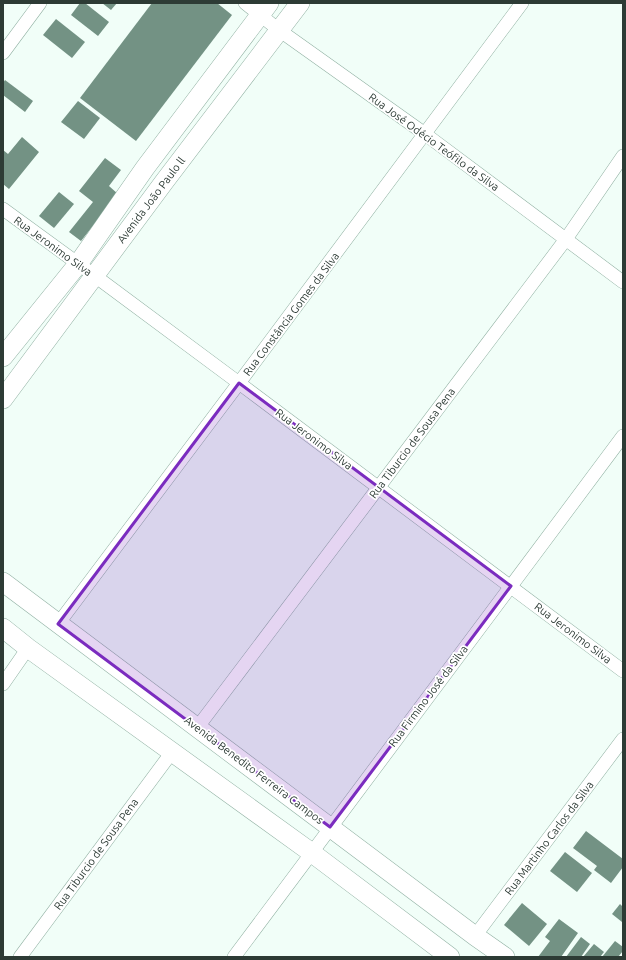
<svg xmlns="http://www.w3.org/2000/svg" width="626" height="960" font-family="Ubuntu,sans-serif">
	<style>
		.building { fill: #739284 }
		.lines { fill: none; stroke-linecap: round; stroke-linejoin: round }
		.street-casing { stroke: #90b0a2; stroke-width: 14 }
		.secondary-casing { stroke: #90b0a2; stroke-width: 20 }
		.street { stroke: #fff; stroke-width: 13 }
		.secondary { stroke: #fff; stroke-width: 19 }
		.marked { fill: #7b2cbf; fill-opacity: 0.2; stroke: #7b2cbf; stroke-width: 3; stroke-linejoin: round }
		.labels { text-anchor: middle; stroke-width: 3.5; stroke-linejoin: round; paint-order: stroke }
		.street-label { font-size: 11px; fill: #2d3b35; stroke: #fff }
	</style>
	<rect width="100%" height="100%" fill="#f1fef8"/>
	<g class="building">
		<polygon points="80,3 85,3 109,22 98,36 71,15"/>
		<polygon points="102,3 117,3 111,10"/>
		<polygon points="152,3 217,3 232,15 136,141 80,98"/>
		<polygon points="56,19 85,42 72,58 43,35"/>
		<polygon points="5,80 33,101 25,112 3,95 3,83"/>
		<polygon points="78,101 100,118 84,139 61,122"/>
		<polygon points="22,137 39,152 9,189 3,184 3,150 8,154"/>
		<polygon points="105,158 121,170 109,186 118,194 81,241 69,232 93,202 79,191"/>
		<polygon points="59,192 74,204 54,228 39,216"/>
		<polygon points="586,831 623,859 623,867 611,883 594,870 597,866 573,848"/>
		<polygon points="565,852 592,873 577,892 550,871"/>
		<polygon points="522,903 547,924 529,946 504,925"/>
		<polygon points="620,904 623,907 623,921 622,922 612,914"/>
		<polygon points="559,919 578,933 561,957 538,957 550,941 545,937"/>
		<polygon points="581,937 590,944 581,957 566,957"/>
		<polygon points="615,941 623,947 623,951 618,957 602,957"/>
		<polygon points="594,944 604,952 600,957 583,957"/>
	</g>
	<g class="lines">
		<g class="street-casing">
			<g id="street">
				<polyline points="245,3 279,30 425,134 623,282"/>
				<polyline points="3,53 40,3"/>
				<polyline points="3,209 95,276 239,383 623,671"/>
				<polyline points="58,624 239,383 522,3"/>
				<polyline points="3,684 28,648"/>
				<polyline points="197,728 566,239 623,156"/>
				<polyline points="475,936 623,739"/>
				<polyline points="20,957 172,752"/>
				<polyline points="234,957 623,436"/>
			</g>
		</g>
		<g class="secondary-casing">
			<g id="secondary">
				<polyline points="3,357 78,264 145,168 269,3"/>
				<polyline points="3,399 164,182 300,3"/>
				<polyline points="3,582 475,936 505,957"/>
				<polyline points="3,628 28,648 312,853 450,957"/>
			</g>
		</g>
		<use href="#street" class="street"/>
		<use href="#secondary" class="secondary"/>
	</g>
	<path class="marked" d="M239,383L511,586L330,827L58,624Z"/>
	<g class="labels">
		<g class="street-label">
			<text transform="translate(434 142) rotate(36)" y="4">Rua José Odécio Teófilo da Silva</text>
			<text transform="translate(151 200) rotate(-53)" y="4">Avenida João Paulo ll</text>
			<text transform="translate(53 246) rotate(36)" y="4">Rua Jeronimo Silva</text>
			<text transform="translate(291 314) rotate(-53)" y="4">Rua Constância Gomes da Silva</text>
			<text transform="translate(314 439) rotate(37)" y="4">Rua Jeronimo Silva</text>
			<text transform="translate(412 443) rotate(-53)" y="4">Rua Tiburcio de Sousa Pena</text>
			<text transform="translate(573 633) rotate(37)" y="4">Rua Jeronimo Silva</text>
			<text transform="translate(428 696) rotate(-53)" y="4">Rua Firmino José da Silva</text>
			<text transform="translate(254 770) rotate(37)" y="4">Avenida Benedito Ferreira Campos</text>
			<text transform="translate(549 838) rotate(-53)" y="4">Rua Martinho Carlos da Silva</text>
			<text transform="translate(96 854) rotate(-54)" y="4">Rua Tiburcio de Sousa Pena</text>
		</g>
	</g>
	<rect width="626" height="960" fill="none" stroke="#2d3b35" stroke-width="8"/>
</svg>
